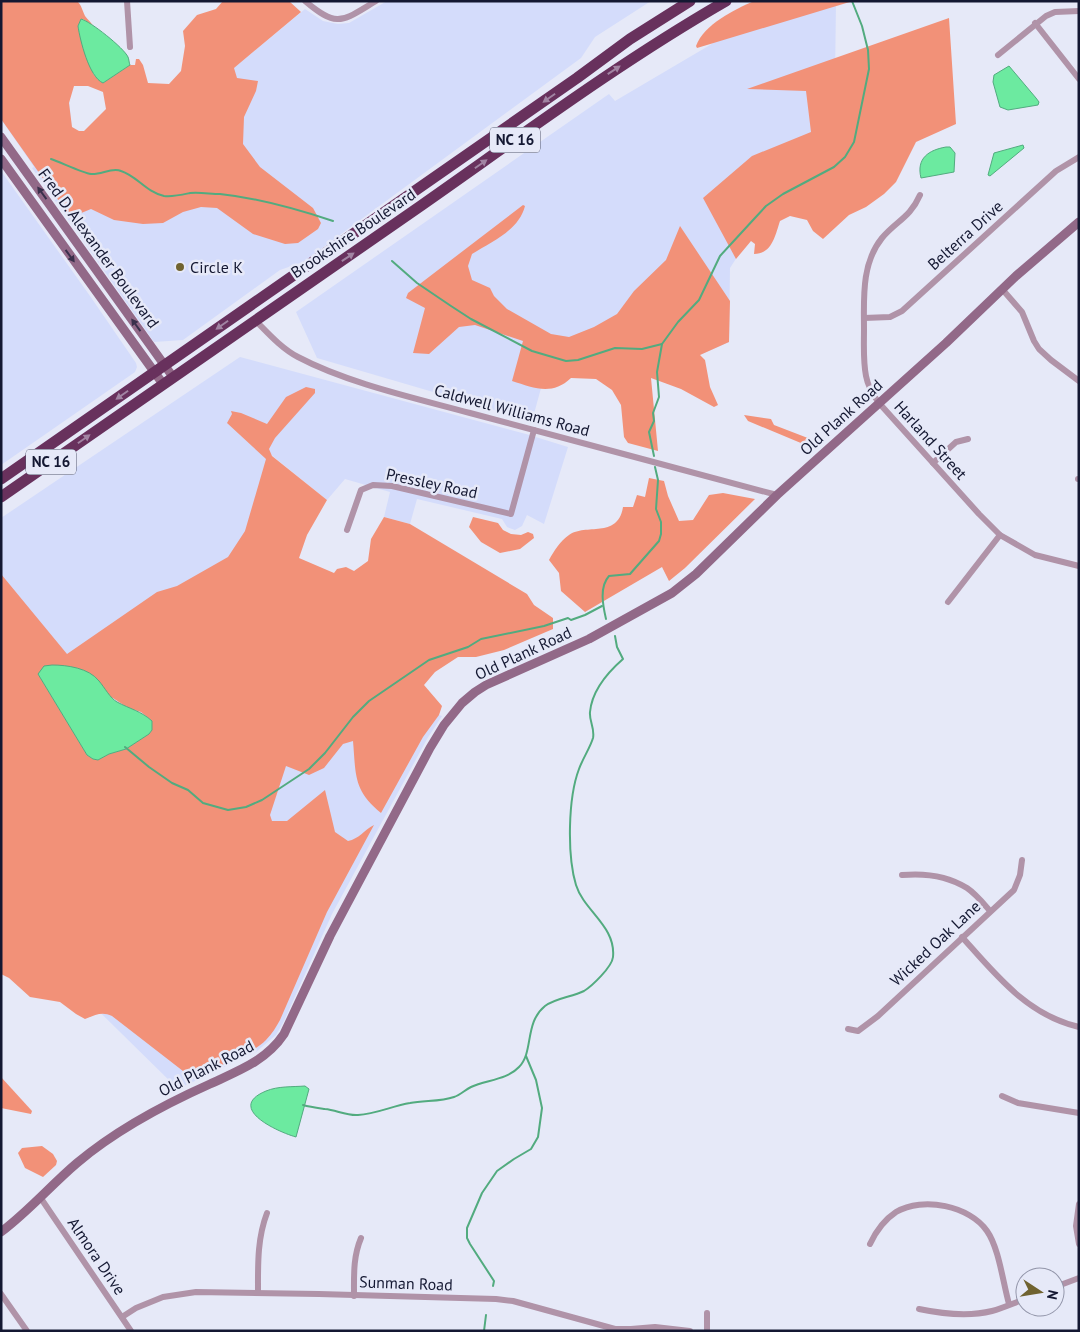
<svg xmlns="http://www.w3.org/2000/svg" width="1080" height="1332" font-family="'PT Sans',sans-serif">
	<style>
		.built { fill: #d4dcfb }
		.forest { fill: #f29178; fill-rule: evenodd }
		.water { fill: #6ceaa0; stroke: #52ab7f }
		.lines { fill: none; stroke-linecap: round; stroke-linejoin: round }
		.stream { stroke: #52ab7f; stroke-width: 2 }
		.street { stroke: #b093a8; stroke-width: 6 }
		.secondary { stroke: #926988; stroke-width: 9 }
		.highway { stroke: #68315d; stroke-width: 11 }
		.oneway { fill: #a184a3 }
		.oneway2 { fill: #3a304c }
		.poi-dot { fill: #706330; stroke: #e6e9f8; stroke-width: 2 }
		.labels { text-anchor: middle; stroke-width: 5; stroke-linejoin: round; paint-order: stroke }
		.shield { fill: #e6e9f8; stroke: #53576d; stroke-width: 1 }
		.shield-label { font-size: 15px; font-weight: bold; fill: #141832 }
		.street-label { font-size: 16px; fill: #141832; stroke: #e6e9f8 }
		.poi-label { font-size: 16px; fill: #141832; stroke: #e6e9f8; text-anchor: start }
	</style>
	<rect width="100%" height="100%" fill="#e6e9f8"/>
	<g class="built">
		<polygon points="1,1 59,1 75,159 167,123 305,9 323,21 338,24 349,23 387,1 651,1 595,37 581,58 303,262 280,270 183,340 154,342 32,168 34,167 1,119"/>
		<polygon points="836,1 834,160 803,155 730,268 729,342 695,357 546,370 532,421 317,358 296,312 609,94 615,101 710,45 737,26"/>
		<polygon points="1,171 90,296 136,363 137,367 135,372 1,465"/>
		<polygon points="240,357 526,434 568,447 544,524 527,515 522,526 515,530 507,527 502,519 417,499 410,524 384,517 390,492 345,479 327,500 269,453 294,667 442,716 427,739 332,914 284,1021 276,1035 256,1052 178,1089 1,915 1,518"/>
	</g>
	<g class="forest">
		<path d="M1,1H77C82,6 82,10 85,16C88,20 91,22 93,26L83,19H81L78,26L86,54L94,75L103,83L130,65H135L136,59H139L143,65L148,83L169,84L181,71L185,46L183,31L197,15L216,9L223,1H289L301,12L234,68L237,78L258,81L256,91L244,117L243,144L260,167L313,208L321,223L318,229L298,243L285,244L253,234L217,208L201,207L183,212L163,223L143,224L114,220L91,209L74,216L66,211L1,119ZM74,86H88L103,92L106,109L84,131H79L72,127L69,103Z"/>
		<path d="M754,1H853L697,48L696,46C704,24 734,10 754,1Z"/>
		<path d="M949,18L956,124L916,142L896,182L884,194L866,207L849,215L823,239L813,231L807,220L790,216L780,221C775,236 772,254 754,254L755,244L751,241L736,259L703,198L752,156L811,132L806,91L747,89Z"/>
		<path d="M523,205L525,206C519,230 492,242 472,254L468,266L472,280L490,288L494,296L507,309L551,334L569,337L594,327L617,314L634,291L666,260L680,226L730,301L729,342L700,355L705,360L710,387L718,405L714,407L681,389L651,378L658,451L628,443L624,437L621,405L612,390L596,379L571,378C552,396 534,388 512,381L523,341L475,325L459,327L429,354L413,353L425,308L406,298L408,293Z"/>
		<path d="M306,387L315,389V393L275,438L269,449L272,456L327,500L307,535L299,558L334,573L337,569L346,567L354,571L368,561L371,539L384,517L410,524L527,594L534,605L553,618V629L504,650L476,657H458L435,672L424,685L442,706L439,715L423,737L381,813C353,790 356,775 353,741L343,744L324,768L309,775L286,766L270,815L272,821H287L325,790L335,832L348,841C359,839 364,830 374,825L327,912L280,1020C276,1027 272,1034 266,1040C250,1056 213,1068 192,1078L112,1016C102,1011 95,1015 85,1019L76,1014L60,1002L30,997L9,978L1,974V574L67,654L157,592L177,586L228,557L245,531L266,459L227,423L232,414L231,411L241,413L267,424L286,397ZM38,674L113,698L128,708L141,712L152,721V730L149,734L126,749L109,754L98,760L93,759L87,755Z"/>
		<polygon points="744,415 771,419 774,425 813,440 808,446 748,421"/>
		<path d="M649,478L664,481L668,496L679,521L693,520L709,495L723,493L755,499L685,568L669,581L662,567L585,612L561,591L559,573L549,560C554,551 560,541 569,535C586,523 618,539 623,507H633L637,495L645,497Z"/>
		<polygon points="473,517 498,523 503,530 511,534 521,535 528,532 533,534 534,538 520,549 500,553 481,542 469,527"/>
		<polygon points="1,1077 32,1111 31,1114 1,1108"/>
		<polygon points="42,1146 53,1154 57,1161 56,1165 43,1177 25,1168 18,1153 22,1148"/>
	</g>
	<g class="water">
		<path d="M81,19C90,21 124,48 128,57C129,59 129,63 130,65L103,83C89,77 80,40 78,26Z"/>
		<polygon points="1009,66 1036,98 1039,102 1038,105 1008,110 1000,107 993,82 994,75"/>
		<polygon points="1023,145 1024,148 990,176 988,175 994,153"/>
		<path d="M946,147H950L955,153L954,172L921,178C916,158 929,150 946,147Z"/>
		<path d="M52,665C67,665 89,668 99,681C105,688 110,698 117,702C130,709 141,711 152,721V730L149,734L126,749L109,754L98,760L93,759L87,755L38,674L44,666Z"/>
		<path d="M305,1086L309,1089L296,1137C278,1132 225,1108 266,1091C278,1086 292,1087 305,1086Z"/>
	</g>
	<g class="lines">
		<g class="stream">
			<path d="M51,159C60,162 83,173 91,174C101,175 112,167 121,171C137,176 146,192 164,196C173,197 181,195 190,193C200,192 211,194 220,194C258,198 297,209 333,221"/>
			<polyline points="392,261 417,283 451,306 471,319 532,351 566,361 578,360 615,348 642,349 662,344"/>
			<polyline points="654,456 649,432 654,421 653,413 659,397 657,372 662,344 678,322 699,300 720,256 754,219 766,206 783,194 834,167 845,157 854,142 869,69 868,50 862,26 852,1"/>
			<path d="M606,619C603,606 599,587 609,576L630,574L659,541L661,534V522L656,509L658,480L655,467"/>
			<polyline points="125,747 149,767 172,783 188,790 203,803 228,810 246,807 262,800 309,769 325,753 353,717 369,701 429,660 468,647 481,639 544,626 568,618 571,620 585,615 602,606"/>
			<path d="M303,1105C310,1107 318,1108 325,1109C336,1110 347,1116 358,1115C376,1114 392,1106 410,1103C424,1100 440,1102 454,1097C460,1095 465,1090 471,1087C486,1080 507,1080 519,1067C534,1052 524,1023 545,1006C556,998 572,997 584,991C592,986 612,967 613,957C616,926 584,911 576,885C567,855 568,798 579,769C583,758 590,748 593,738C595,728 589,721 590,712C592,690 607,673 623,659L617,647L615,636"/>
			<polyline points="493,1286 494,1281 470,1244 467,1238 467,1228 482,1193 497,1171 514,1159 531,1149 538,1137 542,1108 536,1080 526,1056"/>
			<polyline points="484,1331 486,1315"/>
		</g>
		<g class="street">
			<polyline points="127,1 130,47"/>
			<path d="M305,1C338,29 342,21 376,1"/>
			<polyline points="1035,23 1079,79"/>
			<polyline points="998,55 1046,16 1055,12 1079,11"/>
			<path d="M920,195C910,218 896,221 882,238C861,264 864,299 864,330C864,345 863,361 866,376C868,387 873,395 879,403L979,514L1000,535L1035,555L1079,566"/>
			<polyline points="1002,289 1022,312 1034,341 1039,349 1051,360 1079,381"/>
			<polyline points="864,318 890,317 902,311 1056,171 1079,157"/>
			<path d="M255,320C268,333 281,348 298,357C347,383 415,398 470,413C572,441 675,467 777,495"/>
			<polyline points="933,463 956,442 968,439"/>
			<polyline points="1078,479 1079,479"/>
			<polyline points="347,530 361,490 373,485 392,486 511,514 534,430"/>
			<polyline points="948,602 1000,535"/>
			<path d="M902,875C924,873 948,876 967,888C976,894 983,903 990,911"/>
			<path d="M962,937C995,974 1027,1015 1079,1027"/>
			<polyline points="848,1029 858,1031 878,1016 1014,890 1020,875 1022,860"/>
			<polyline points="1002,1096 1018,1103 1079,1113"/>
			<polyline points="40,1197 131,1331"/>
			<polyline points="1079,1204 1076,1226 1079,1244"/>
			<path d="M870,1244C876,1231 884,1220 896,1212C923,1196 970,1206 987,1231C999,1248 1003,1283 1009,1304"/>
			<polyline points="1055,1287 1079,1278"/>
			<path d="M258,1293C258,1266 257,1239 267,1213"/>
			<polyline points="1,1294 27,1331"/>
			<path d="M354,1296C354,1275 353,1257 361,1238"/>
			<path d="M919,1309C943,1314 968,1317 992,1311C1003,1308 1014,1303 1025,1299"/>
			<polyline points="122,1317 136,1308 163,1297 196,1292 319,1294 496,1299 513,1301 615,1329 631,1329 655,1327 690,1331"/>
			<polyline points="707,1331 707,1313"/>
		</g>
		<g class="secondary">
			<polyline points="1,137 173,377"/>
			<polyline points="1,159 163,384"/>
			<path d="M1,1232C29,1211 51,1185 77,1163C116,1130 163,1105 210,1084C238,1071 266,1061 284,1034L330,936L430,748L444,725L462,703L475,692L486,685L589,639L672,593L696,574L777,495L946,343L1016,276L1079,222"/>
		</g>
		<g class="highway">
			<polyline points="1,479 577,78 630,39 690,1"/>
			<path d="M1,497C141,399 282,303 422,205C522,135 620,62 726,1"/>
		</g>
	</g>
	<defs><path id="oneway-solid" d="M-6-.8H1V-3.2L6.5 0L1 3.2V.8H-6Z" transform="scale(1.25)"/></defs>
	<g class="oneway">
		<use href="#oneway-solid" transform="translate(614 70) rotate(-33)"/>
		<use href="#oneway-solid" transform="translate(549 98) rotate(145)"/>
		<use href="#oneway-solid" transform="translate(481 164) rotate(-35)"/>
		<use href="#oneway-solid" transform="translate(348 257) rotate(-34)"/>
		<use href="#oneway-solid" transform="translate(222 325) rotate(145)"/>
		<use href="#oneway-solid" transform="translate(122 395) rotate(145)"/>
		<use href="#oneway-solid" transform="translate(84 439) rotate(-35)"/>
	</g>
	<g class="oneway2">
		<use href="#oneway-solid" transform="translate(42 193) rotate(-126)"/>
		<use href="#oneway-solid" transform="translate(70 256) rotate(54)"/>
		<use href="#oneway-solid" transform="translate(136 325) rotate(-126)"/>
	</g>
	<circle class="poi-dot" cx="180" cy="267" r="5"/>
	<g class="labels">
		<g class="shield">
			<rect x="490" y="127.5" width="50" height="25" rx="4"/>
			<rect x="26" y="449.5" width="50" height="25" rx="4"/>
		</g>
		<g class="shield-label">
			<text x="515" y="145">NC 16</text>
			<text x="51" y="467">NC 16</text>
		</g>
		<g class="street-label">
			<text transform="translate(353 233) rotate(-34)" y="6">Brookshire Boulevard</text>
			<text transform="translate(965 235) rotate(-42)" y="6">Belterra Drive</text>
			<text transform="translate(99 248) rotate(54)" y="6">Fred D. Alexander Boulevard</text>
			<text transform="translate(512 410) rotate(15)" y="6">Caldwell Williams Road</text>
			<text transform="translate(841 417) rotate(-42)" y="6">Old Plank Road</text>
			<text transform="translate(931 440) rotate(48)" y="6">Harland Street</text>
			<text transform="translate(432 483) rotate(12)" y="6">Pressley Road</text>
			<text transform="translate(523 653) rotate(-25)" y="6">Old Plank Road</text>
			<text transform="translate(935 943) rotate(-43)" y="6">Wicked Oak Lane</text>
			<text transform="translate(206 1068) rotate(-27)" y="6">Old Plank Road</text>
			<text transform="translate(97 1256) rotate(56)" y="6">Almora Drive</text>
			<text transform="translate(406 1283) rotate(2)" y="6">Sunman Road</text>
		</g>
		<g class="poi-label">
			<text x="190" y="273">Circle K</text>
		</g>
	</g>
	<rect width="1080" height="1332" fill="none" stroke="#141832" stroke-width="5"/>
	<g transform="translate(1040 1292) rotate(102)"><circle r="24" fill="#e6e9f8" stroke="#9295a9"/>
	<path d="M0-4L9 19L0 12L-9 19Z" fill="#706330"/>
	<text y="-8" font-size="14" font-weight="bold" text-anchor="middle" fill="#141832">N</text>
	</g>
</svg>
